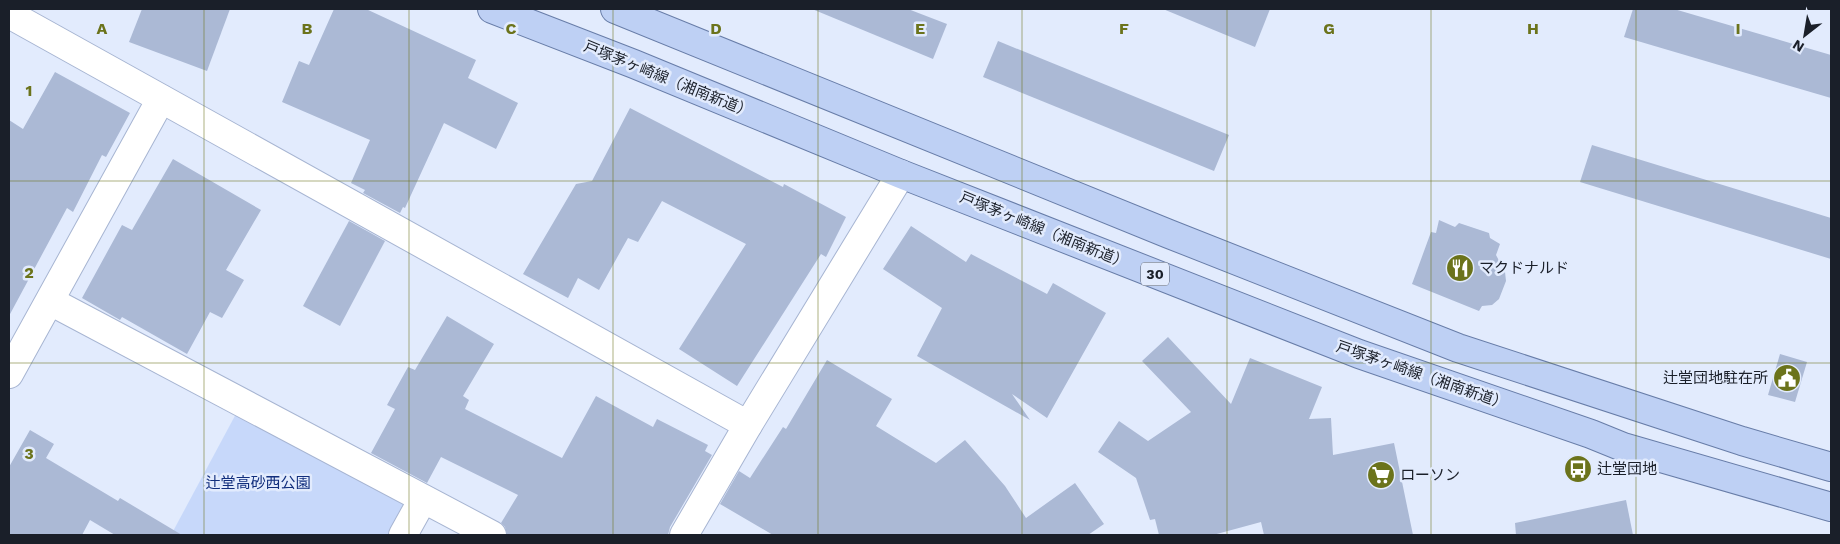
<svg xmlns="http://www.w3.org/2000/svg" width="1840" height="544" font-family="'Work Sans','Noto Sans JP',sans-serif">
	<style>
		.green { fill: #c7d8fa }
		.building { fill: #abb9d5 }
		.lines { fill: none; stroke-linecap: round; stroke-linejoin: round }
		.minor-casing { stroke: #a7b5d2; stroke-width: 30 }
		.primary-casing { stroke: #687da8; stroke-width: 30 }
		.minor { stroke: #fff; stroke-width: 28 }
		.primary { stroke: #bed0f4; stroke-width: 28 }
		.grid { fill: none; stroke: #6b731b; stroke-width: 1; stroke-opacity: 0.55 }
		.labels { text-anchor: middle; stroke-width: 5; stroke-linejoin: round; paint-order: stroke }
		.shield { fill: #e2ebfd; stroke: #565c69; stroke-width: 1 }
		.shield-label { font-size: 14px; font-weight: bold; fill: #1a1f29 }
		.street-label { font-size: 15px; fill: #1a1f29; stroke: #e2ebfd }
		.poi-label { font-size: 15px; fill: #1a1f29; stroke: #e2ebfd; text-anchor: start }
		.park-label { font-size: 15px; fill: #112e7d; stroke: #e2ebfd }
		.grid-label { font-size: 16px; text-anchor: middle; font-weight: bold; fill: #6b731b; stroke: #e2ebfd; stroke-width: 5; stroke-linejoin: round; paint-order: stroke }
	</style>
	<rect width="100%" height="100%" fill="#e2ebfd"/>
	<polygon class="green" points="237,412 407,504 390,535 171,535"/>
	<g class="building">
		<polygon points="142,9 230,9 207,71 129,42"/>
		<polygon points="334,9 366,9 476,60 468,78 518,103 496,149 444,123 405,208 403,207 400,213 363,193 365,190 351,183 370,140 282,102 299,61 309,65"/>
		<polygon points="812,9 908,9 947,24 933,59"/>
		<polygon points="1163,9 1270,9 1255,47"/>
		<polygon points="1633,9 1674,9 1831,55 1831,98 1624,37"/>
		<polygon points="998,41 1229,135 1214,171 983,77"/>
		<polygon points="55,72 130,113 106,157 102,155 73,212 67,208 9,316 9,120 23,129"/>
		<polygon points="630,108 783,187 784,184 846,217 826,257 821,254 737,386 679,349 746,244 662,201 638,242 628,238 599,290 578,278 568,298 523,274 576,184 592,181"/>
		<polygon points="1592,145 1831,218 1831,259 1580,182"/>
		<polygon points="173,159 261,210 226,270 244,280 222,318 210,312 187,354 122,317 120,320 82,298 122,225 132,230"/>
		<polygon points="1439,220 1455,227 1459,223 1489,233 1490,238 1500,244 1496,255 1505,272 1506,281 1499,299 1492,305 1482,306 1479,311 1412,284 1431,232 1436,233"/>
		<polygon points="349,221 385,241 340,326 303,306"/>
		<polygon points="911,226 966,262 971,254 1047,294 1053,283 1106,313 1047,418 1012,394 1030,420 917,356 942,308 883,269"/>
		<polygon points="447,316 494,344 463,396 469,400 465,409 562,458 596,396 653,427 657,419 708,445 705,451 712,455 670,527 668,535 507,535 505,527 501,523 518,495 441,457 427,483 371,453 395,409 387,405 408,367 415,370"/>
		<polygon points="1168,337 1231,404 1250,358 1322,387 1309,419 1331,418 1333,455 1394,443 1413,535 1264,535 1261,522 1213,535 1159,535 1155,519 1150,520 1136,478 1098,452 1119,421 1148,441 1191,412 1142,361"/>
		<polygon points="1780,354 1807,362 1795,402 1768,395"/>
		<polygon points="827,360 892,399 876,426 936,463 965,440 1005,486 1026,518 1075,483 1104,524 1088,535 773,535 720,504 739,471 750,478 783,427 786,429"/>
		<polygon points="30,430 54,444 46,458 118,501 120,498 182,535 115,535 90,520 82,535 9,535 9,467"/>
		<polygon points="1626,500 1633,535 1516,535 1515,523"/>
	</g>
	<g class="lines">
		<g class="minor-casing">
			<g id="minor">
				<polyline points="9,14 748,425"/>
				<polyline points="50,301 492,535"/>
				<polyline points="9,374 161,99"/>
				<polyline points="403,535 423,499"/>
				<polyline points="684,535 748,425 901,174"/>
			</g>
		</g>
		<g class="primary-casing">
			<g id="primary">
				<polyline points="492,9 634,64 901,174 1359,354 1591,434 1623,447 1831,507"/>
				<polyline points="615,9 1169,234 1458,348 1742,441 1831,467"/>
			</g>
		</g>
		<use href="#minor" class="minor"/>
		<use href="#primary" class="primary"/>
	</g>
	<path class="grid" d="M204,9V535M409,9V535M613,9V535M818,9V535M1022,9V535M1227,9V535M1431,9V535M1636,9V535M9,181H1831M9,363H1831"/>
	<defs>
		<g id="restaurant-disc" transform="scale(1.4375)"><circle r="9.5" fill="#6b731b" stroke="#e2ebfd"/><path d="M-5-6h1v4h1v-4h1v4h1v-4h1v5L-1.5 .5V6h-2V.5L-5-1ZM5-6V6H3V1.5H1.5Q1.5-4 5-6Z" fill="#fff"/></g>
		<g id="civic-disc" transform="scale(1.4375)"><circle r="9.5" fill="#6b731b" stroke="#e2ebfd"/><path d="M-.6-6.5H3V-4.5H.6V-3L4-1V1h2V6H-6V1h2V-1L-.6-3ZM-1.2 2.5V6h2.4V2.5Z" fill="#fff"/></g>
		<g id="bus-disc" transform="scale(1.4375)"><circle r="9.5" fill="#6b731b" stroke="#e2ebfd"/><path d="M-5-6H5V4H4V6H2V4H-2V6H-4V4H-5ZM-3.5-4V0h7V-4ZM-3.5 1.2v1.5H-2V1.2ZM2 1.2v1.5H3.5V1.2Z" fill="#fff"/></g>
		<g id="supermarket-disc" transform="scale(1.4375)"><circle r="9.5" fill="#6b731b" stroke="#e2ebfd"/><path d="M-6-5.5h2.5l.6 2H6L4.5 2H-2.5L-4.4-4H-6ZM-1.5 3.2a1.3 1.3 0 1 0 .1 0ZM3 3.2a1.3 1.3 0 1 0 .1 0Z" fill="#fff"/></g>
	</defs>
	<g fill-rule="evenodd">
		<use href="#restaurant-disc" x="1460" y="268"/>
		<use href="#civic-disc" x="1787" y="378"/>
		<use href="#bus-disc" x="1578" y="469"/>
		<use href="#supermarket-disc" x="1381" y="475"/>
	</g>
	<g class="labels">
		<rect class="shield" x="1141" y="262.5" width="28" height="23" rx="4"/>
		<g class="shield-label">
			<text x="1155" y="279">30</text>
		</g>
		<g class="street-label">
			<text transform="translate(668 79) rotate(22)" y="5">戸塚茅ヶ崎線（湘南新道）</text>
			<text transform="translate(1044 230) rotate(22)" y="5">戸塚茅ヶ崎線（湘南新道）</text>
			<text transform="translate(1422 375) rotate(19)" y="5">戸塚茅ヶ崎線（湘南新道）</text>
		</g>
		<g class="poi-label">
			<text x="1479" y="273">マクドナルド</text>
			<text x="1768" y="383" text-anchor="end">辻堂団地駐在所</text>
			<text x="1597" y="474">辻堂団地</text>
			<text x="1400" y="480">ローソン</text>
		</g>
		<g class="park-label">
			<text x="258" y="488">辻堂高砂西公園</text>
		</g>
	</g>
	<g class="grid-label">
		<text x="102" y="34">A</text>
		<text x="307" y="34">B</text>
		<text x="511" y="34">C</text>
		<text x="716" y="34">D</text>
		<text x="920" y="34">E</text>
		<text x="1124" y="34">F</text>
		<text x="1329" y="34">G</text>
		<text x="1533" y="34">H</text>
		<text x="1738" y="34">I</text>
		<text x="29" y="96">1</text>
		<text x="29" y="278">2</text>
		<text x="29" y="459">3</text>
	</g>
	<rect width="1840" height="544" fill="none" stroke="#1a1f29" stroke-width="20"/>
	<g transform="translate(1805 35) rotate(211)" stroke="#e2ebfd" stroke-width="4" paint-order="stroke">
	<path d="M0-4L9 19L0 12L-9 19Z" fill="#1a1f29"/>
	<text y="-8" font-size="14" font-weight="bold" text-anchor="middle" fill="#1a1f29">N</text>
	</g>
</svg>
